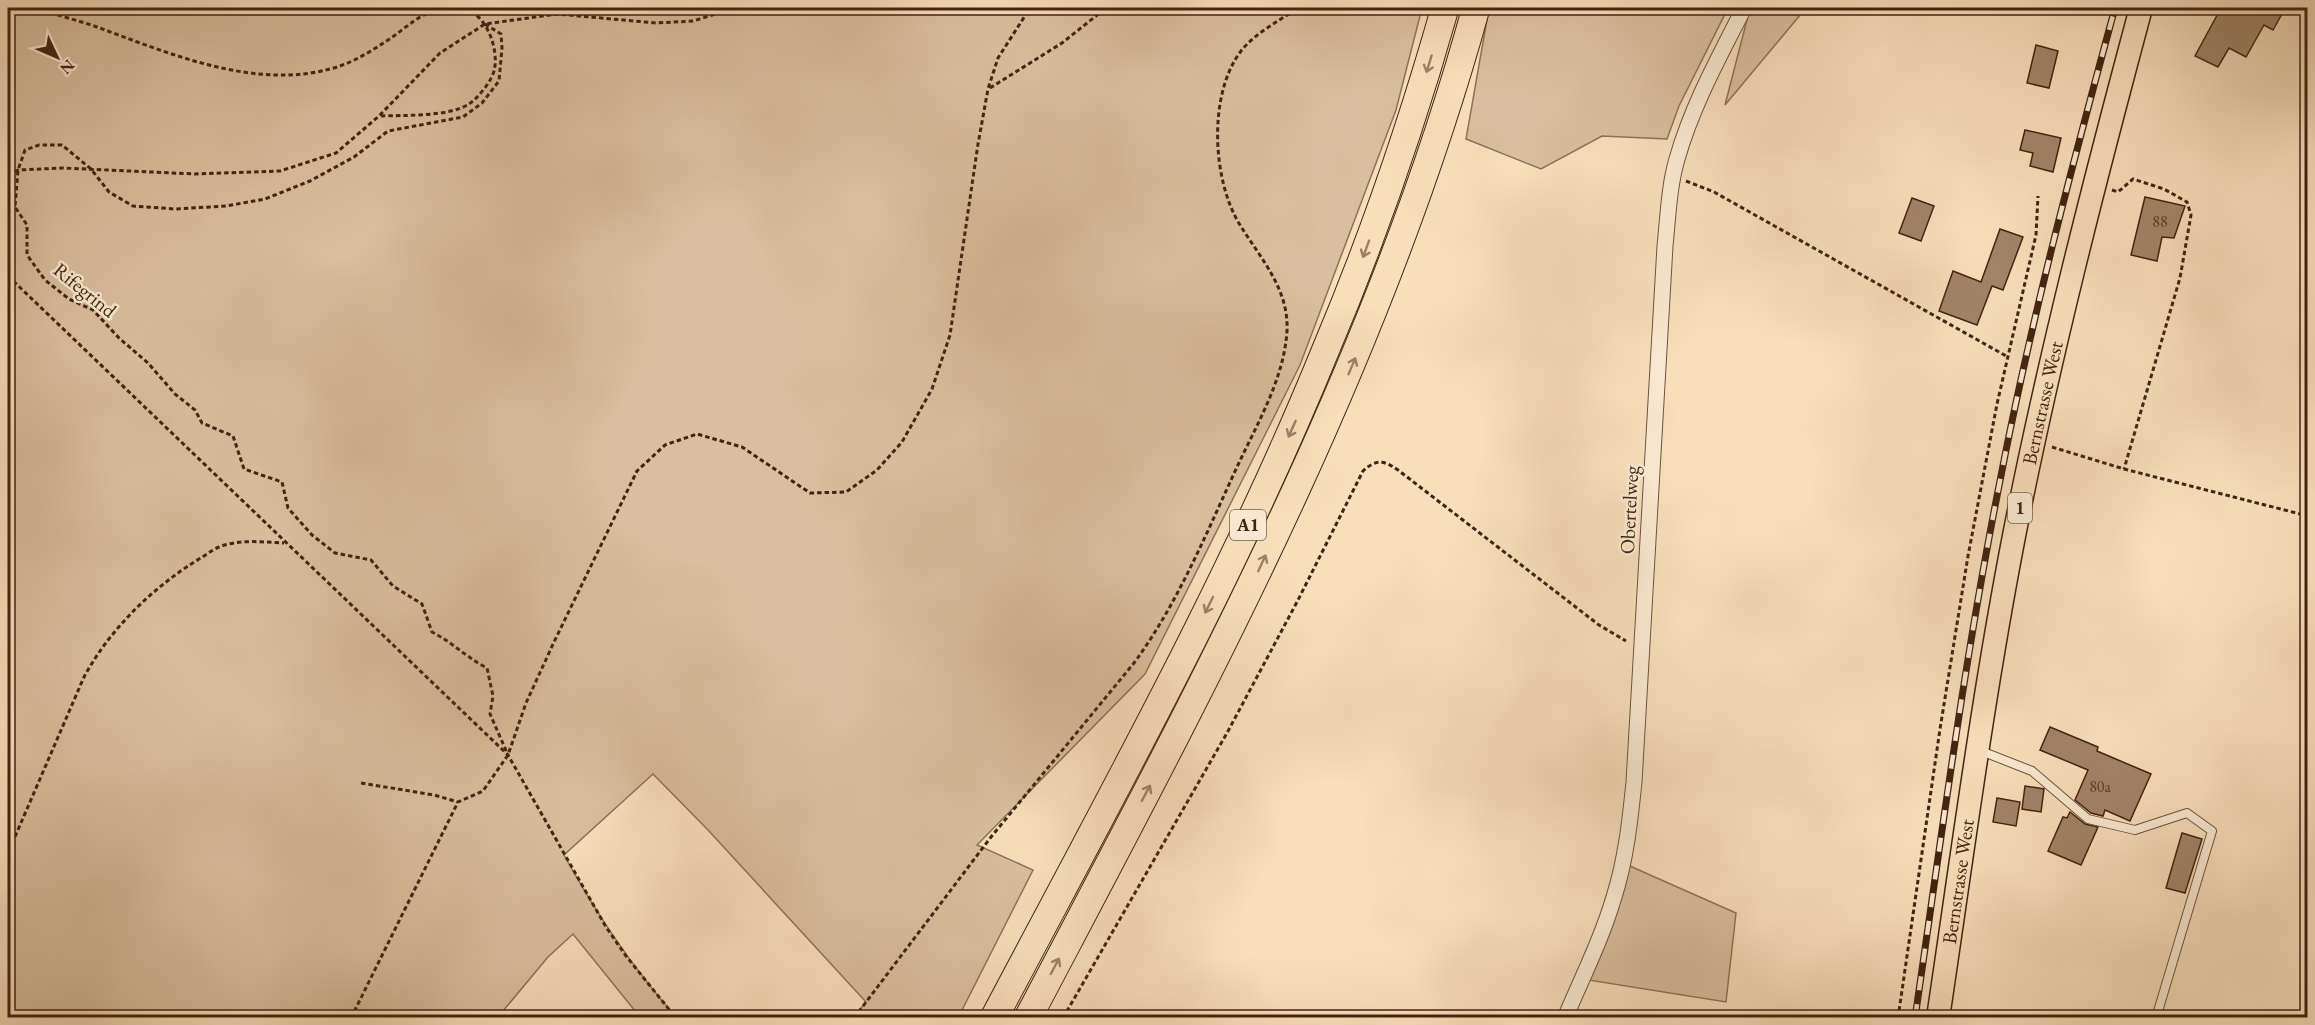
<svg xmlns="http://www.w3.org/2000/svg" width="2315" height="1025" font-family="'EB Garamond',serif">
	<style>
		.green { fill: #d9bf9f; stroke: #8e7158; stroke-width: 1.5 }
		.building { fill: #a18569; stroke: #422310; stroke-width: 1.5 }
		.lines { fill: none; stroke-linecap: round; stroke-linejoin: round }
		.service-casing { stroke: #70523b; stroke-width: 10 }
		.minor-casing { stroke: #70523b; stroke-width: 17 }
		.primary-casing { stroke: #422310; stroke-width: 25 }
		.motorway-casing { stroke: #422310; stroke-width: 29 }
		.path { stroke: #422310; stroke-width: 3; stroke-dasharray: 4.5 3; stroke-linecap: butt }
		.service { stroke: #faead3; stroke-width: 8 }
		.minor { stroke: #faead3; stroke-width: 15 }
		.primary { stroke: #f8dfbc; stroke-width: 22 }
		.motorway { stroke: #f8dfbc; stroke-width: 27 }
		.rail-casing { stroke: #422310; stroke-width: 7 }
		.rail { stroke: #faead3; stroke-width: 4.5; stroke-dasharray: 14; stroke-linecap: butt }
		.oneway { stroke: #9d8166 }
		.labels { text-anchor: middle; stroke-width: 5; stroke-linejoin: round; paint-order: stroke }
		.number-label { font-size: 16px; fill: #5a3c26 }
		.shield { fill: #faead3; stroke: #795f4a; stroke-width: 1.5 }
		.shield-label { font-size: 18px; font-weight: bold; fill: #422310 }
		.street-label { font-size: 20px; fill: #422310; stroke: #faead3 }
	</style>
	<rect width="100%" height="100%" fill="#f8dfbc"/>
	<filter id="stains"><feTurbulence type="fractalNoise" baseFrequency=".00333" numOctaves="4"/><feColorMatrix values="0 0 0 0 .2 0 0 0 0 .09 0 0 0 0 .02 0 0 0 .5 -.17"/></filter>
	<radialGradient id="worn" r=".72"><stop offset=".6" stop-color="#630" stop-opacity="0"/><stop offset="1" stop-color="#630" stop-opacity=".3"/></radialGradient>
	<g class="green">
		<path d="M8,8H1422L1396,110L1300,365L1145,674L977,845L1033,870L958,1018L854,1017L866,1002L708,830L653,774L564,855C597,915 631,966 676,1017H640L573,934L548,957L498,1017H8Z"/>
		<polygon points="1489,8 1728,8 1679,106 1667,139 1602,136 1541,169 1466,139"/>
		<polygon points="1750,8 1806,8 1725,105"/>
		<polygon points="1623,863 1736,913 1726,1002 1582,979"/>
	</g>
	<g class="building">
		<polygon points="2221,8 2274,8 2283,12 2273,30 2264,25 2246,57 2229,48 2218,67 2195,56"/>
		<polygon points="2036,45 2058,51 2049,88 2027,83"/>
		<polygon points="2025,130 2061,138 2053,172 2030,166 2033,153 2020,150"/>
		<polygon points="2145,197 2185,206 2174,238 2162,237 2157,261 2131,255"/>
		<polygon points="1912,198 1934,206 1921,241 1899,233"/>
		<polygon points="2000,229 2023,237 2003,290 1992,286 1977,325 1939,311 1953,271 1981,282"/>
		<polygon points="2050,727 2098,747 2097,751 2151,774 2130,821 2105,810 2103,816 2091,813 2075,800 2088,770 2040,750"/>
		<polygon points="2025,786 2044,789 2041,812 2022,809"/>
		<polygon points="1997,798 2020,802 2016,826 1993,822"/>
		<polygon points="2070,812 2085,824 2098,827 2081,865 2048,851 2063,817 2067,818"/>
		<polygon points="2182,833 2202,839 2185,893 2166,888"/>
	</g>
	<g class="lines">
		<g class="service-casing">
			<polyline id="service" points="1981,751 2032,771 2088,819 2135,830 2187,813 2212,831 2156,1018"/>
		</g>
		<g class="minor-casing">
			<path id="minor" d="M1565,1018C1582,978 1602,938 1614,897C1626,859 1630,821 1634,782L1665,246C1668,217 1669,186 1677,159C1692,106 1719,57 1744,8"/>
		</g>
		<g class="primary-casing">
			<g id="primary">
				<path id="s1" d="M1938,1018C1962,857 1983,696 2014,536C2049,358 2094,183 2141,8"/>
			</g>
		</g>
		<g class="motorway-casing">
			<g id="motorway">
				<path d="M994,1018C1110,798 1232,580 1326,349C1373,238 1412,124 1445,8"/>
				<path d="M1028,1018C1201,689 1377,368 1476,8"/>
			</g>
		</g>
		<g class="path">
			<path d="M36,8C56,15 77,20 97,27C171,54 260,93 340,66C357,60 373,50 388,40C408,27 422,10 447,8"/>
			<polyline points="271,8 296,11 423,12"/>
			<path d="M485,24L501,34L502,48L499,81L482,103L463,117L388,131L354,157L310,181L265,199L226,206L175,209L133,206L109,192L91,169L62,145H39L25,150L18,170L15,207L27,225V255L45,280L69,299L93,310L119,338L148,363L175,394L195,410L202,423L233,436L244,469L282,482L288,508L312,535L335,553L371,560L393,586L422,604L432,632C452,642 467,658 487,668L493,696L490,714L508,755"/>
			<polyline points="990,88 1062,43 1106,8"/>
			<path d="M381,116C404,115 449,117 469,104C478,98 491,82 494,71C499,52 489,22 472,12C469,10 463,9 459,8"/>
			<polyline points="8,175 18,170 63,168 195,174 280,171 336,153 379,116 440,53 485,24 557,14 656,23 693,21 722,12 730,8"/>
			<polyline points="1686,181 1714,192 2008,357"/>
			<polyline points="2112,190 2118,192 2133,179 2164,189 2187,202 2191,215 2180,278 2124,469"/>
			<polyline points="8,276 508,755 606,927 626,956 676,1018"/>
			<polyline points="2052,447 2124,469 2308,516"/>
			<polyline points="361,783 434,795 458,802"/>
			<path d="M8,850L14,839L84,677C110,629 152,588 199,559C206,555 212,550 219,547C239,539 263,542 284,543"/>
			<polyline points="351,1018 458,802 483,791 508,755 526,703 554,642 637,471 665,445 697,434 742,447 810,493 846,492 877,470 902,442 932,389 950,335 978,144 988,89 998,58 1030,8"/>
			<path d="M854,1018L991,837L1134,663C1178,603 1206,534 1237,467C1257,424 1284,379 1287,331C1289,289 1261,259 1240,225C1212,180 1208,94 1241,51C1255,33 1279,21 1298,8"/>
			<path d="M1063,1018L1227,733L1297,602L1363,471C1376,459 1384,460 1398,470L1599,625L1626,641"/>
			<polyline points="1898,1018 1940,729 1968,556 1997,404 2036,235 2038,196"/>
		</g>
		<use href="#service" class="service"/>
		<use href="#minor" class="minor"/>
		<use href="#primary" class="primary"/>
		<use href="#motorway" class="motorway"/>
		<g class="rail-casing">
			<path id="rail" d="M1915,1018C1941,840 1964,662 1999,486C2030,324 2072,166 2115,8"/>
		</g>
		<use href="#rail" class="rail"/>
	</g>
	<defs><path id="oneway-shaft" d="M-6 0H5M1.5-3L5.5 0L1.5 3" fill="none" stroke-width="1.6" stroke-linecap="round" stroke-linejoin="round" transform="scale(1.5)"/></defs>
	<g class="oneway">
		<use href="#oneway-shaft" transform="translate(1429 64) rotate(107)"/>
		<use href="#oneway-shaft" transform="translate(1366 249) rotate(110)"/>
		<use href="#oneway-shaft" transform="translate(1352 366) rotate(-67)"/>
		<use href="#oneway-shaft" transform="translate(1292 429) rotate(114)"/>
		<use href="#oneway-shaft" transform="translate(1262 563) rotate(-65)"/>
		<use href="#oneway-shaft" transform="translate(1209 605) rotate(116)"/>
		<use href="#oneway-shaft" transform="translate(1146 793) rotate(-62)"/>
		<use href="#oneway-shaft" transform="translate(1055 966) rotate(-62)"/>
	</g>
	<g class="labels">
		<g class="number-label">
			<text x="2160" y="227">88</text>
			<text x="2100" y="792">80a</text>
		</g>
		<g class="shield">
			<rect x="2008" y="493" width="24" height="30" rx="4.5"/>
			<rect x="1230" y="510" width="36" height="30" rx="4.5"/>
		</g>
		<g class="shield-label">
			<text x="2020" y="514">1</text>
			<text x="1248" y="531">A1</text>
		</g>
		<g class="street-label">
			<text transform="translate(85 290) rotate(39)" y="7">Rifegrind</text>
			<text dy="7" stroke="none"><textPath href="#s1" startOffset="624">Bernstrasse West</textPath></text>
			<text transform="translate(1629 510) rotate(-87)" y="7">Obertelweg</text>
			<text dy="7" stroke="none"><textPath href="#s1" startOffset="138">Bernstrasse West</textPath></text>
		</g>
	</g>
	<rect width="2315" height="1025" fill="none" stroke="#f8dfbc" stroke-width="30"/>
	<rect x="9" y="9" width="2297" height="1007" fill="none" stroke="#422310" stroke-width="3"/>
	<rect x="15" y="15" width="2285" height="995" fill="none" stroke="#422310" stroke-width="1.5"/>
	<g transform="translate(57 57) rotate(134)" stroke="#faead3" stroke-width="4.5" paint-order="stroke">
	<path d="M0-4.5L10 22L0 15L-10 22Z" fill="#422310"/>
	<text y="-9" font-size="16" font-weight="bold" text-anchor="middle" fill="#422310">N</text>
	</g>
	<rect width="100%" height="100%" filter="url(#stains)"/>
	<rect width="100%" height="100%" fill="url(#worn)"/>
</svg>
